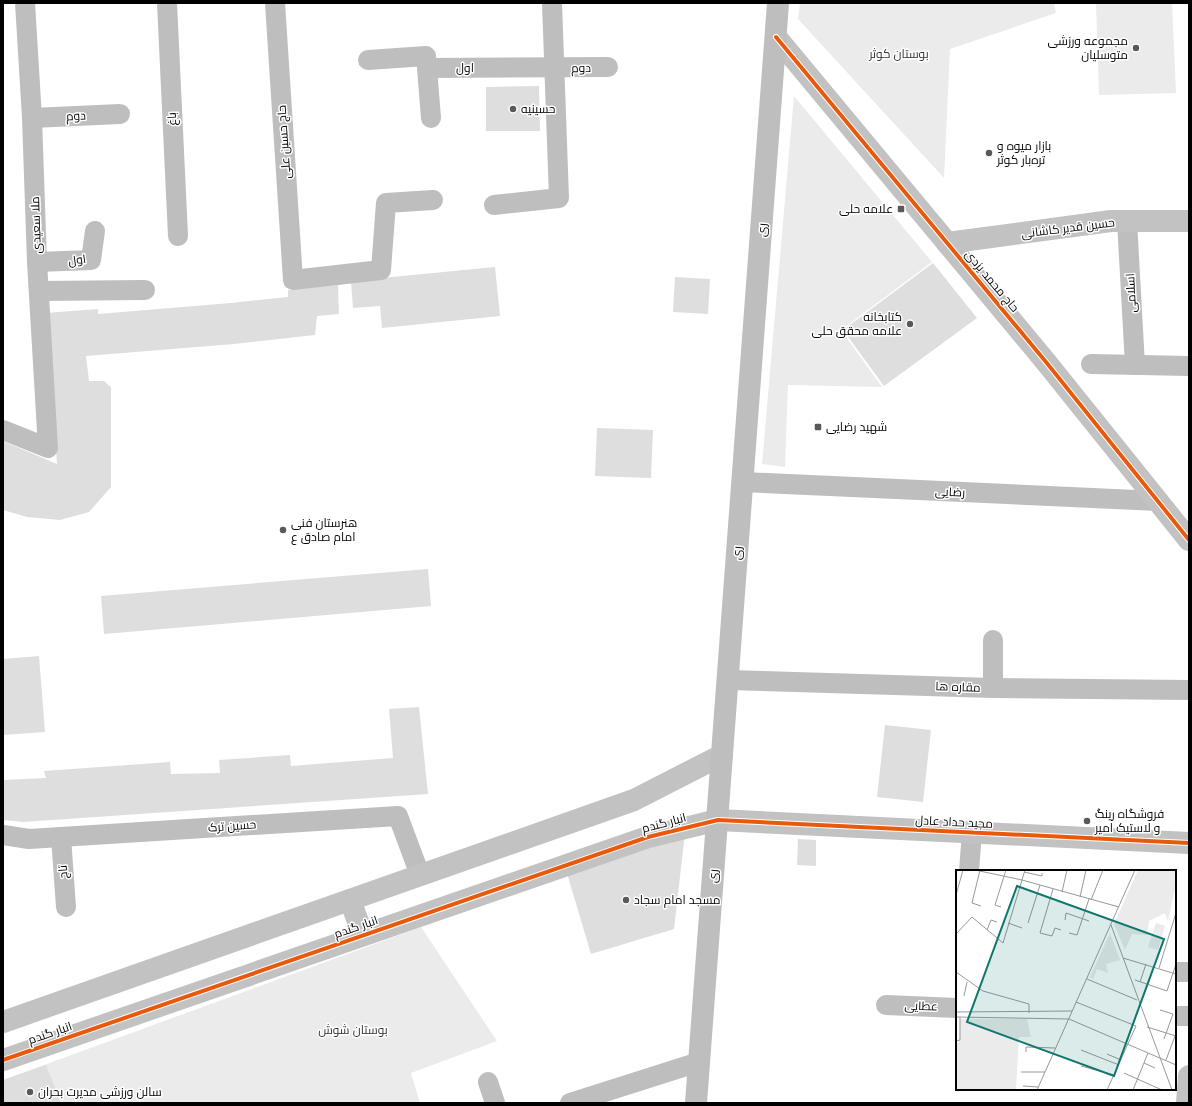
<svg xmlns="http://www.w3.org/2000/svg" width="1192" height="1106" font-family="Montserrat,Cairo,sans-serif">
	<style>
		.green { fill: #ebebeb }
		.building { fill: #dedede }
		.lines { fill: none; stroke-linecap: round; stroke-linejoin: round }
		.street { stroke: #bebebe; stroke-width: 20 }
		.secondary { stroke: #c2c2c2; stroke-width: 22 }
		.primary { stroke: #bebebe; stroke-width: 22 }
		.cycleway-casing { stroke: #fff; stroke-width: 6 }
		.cycleway { stroke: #e8590c; stroke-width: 4 }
		.poi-dot { fill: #595959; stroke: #fff; stroke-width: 1.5 }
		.labels { text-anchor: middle; stroke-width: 3; stroke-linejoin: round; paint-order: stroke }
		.poi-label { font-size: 12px; fill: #000; stroke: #fff; text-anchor: start }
		.park-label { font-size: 12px; fill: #313131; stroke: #fff }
		.street-label { font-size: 12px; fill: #000; stroke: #fff }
		.inset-road { fill: none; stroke: #999; stroke-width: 1 }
		.view { fill: #0f766e; fill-opacity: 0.15; stroke: #0f766e; stroke-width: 2 }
		.inset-edge { fill: none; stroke: #000; stroke-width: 2 }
	</style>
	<rect width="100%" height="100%" fill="#fff"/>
	<g class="green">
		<polygon points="800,3 1054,3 1056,13 950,49 944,178 798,19"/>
		<polygon points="1096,3 1172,3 1176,93 1099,95"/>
		<polygon points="794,96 932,262 841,330 882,387 788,385 785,467 762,464"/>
		<polygon points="421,927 497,1041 411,1073 420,1103 3,1103 3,1080"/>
	</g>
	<g class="building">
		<polygon points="539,86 540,131 486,131 486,87"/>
		<polygon points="933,263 977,318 884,386 843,330"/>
		<polygon points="495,267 500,316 382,328 380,306 353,308 351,281"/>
		<polygon points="675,277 710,279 708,314 673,312"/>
		<polygon points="338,285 339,314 317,316 315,335 234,344 86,356 89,381 104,381 111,387 111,487 89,512 60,520 27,517 3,510 3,441 57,464 46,313 98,309 98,314 231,303 288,297 288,290"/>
		<polygon points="597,428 653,430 651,478 595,476"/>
		<polygon points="428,569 431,606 104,634 101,596"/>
		<polygon points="39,656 45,732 3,735 3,659"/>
		<polygon points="419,707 428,794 23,822 3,820 3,780 46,778 44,771 170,762 171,774 220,773 219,760 290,755 291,766 393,758 389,709"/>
		<polygon points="885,725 931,730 923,802 877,797"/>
		<polygon points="685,833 674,929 591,954 566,870"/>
		<polygon points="798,839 816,840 816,866 797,865"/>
		<polygon points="46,1065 61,1103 3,1103 3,1080"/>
	</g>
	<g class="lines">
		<g class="street">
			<polyline points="167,3 178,236"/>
			<polyline points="275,3 293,280 381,270 386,203 433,200"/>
			<polyline points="368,60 426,56 427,68"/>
			<polyline points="32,118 120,114"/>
			<polyline points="431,118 427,68 608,67"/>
			<polyline points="494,205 559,198 552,3"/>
			<polyline points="1127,221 1135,365"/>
			<polyline points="37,262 91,260 95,231"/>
			<polyline points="39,291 145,290"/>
			<polyline points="1091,364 1189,366"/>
			<polyline points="3,430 48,448 37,262 32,118 25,3"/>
			<polyline points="743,482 1158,501"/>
			<polyline points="728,680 993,688 1189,690"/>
			<polyline points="993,688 993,640"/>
			<polyline points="3,835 29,839 398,816 420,875"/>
			<polyline points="61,837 66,907"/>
			<polyline points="969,871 972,832"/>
			<polyline points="1175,972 1189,972"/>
			<polyline points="886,1005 957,1008"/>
			<polyline points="1175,1016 1189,1016"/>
			<polyline points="488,1082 495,1103"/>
			<polyline points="570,1103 699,1062"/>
		</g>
		<g class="secondary">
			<polyline points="776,37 1046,362 1189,540"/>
			<polyline points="947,243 1111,221 1189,221"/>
			<polyline points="350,900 363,935"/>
			<polyline points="3,1022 634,800 722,755"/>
			<polyline points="3,1060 648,837 718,820 1189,843"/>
			<polyline points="1187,1103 1189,1076"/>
		</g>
		<polyline class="primary" points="696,1103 778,3"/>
		<g class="cycleway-casing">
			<g id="cycleway">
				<polyline points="776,37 1046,362 1189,540"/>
				<polyline points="3,1060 648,837 718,820 1189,843"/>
			</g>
		</g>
		<use href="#cycleway" class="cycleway"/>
	</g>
	<g class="poi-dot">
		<circle cx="1136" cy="48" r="4"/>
		<circle cx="513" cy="109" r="4"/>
		<circle cx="989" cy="153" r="4"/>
		<rect x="897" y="205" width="8" height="8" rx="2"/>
		<circle cx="910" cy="324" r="4"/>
		<rect x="814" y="423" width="8" height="8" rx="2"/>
		<circle cx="283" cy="530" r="4"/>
		<circle cx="1087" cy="821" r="4"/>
		<circle cx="626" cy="900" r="4"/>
		<circle cx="30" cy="1092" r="4"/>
	</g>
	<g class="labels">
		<g class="poi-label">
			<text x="1128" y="45" text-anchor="end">مجموعه ورزشی<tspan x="1128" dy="14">متوسلیان</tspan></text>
			<text x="521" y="113">حسینیه</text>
			<text x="997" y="150">بازار میوه و<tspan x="997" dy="14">تره‌بار کوثر</tspan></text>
			<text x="893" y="213" text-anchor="end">علامه حلی</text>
			<text x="902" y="321" text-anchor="end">کتابخانه<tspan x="902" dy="14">علامه محقق حلی</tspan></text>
			<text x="826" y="431">شهید رضایی</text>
			<text x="291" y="527">هنرستان فنی<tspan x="291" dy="14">امام صادق ع</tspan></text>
			<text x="1095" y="818">فروشگاه رینگ<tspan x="1095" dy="14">و لاستیک امیر</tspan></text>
			<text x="634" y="904">مسجد امام سجاد</text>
			<text x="38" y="1096">سالن ورزشی مدیرت بحران</text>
		</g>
		<g class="park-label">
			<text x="899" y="58">بوستان کوثر</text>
			<text x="353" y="1034">بوستان شوش</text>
		</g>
		<g class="street-label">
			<text x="465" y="72">اول</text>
			<text transform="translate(581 68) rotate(-1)" y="4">دوم</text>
			<text transform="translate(76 116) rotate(-3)" y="4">دوم</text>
			<text transform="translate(172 119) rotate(-93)" y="4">باغ</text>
			<text transform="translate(284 142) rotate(-94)" y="4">حاج حسین علی</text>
			<text transform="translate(36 225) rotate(-92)" y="4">ملا سعیدی</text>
			<text transform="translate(1068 228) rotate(-7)" y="4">حسین قدیر کاشانی</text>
			<text transform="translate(762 230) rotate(-86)" y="4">ری</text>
			<text transform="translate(77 260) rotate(-8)" y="4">اول</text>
			<text transform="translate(992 281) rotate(50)" y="4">حاج محمد یزدی</text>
			<text transform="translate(1131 293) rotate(-93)" y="4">اسلامی</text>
			<text transform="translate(950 492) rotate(3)" y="4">رضایی</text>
			<text transform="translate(737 553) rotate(-86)" y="4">ری</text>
			<text transform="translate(958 687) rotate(2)" y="4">مقاره ها</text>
			<text transform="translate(954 822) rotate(3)" y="4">مجید حداد عادل</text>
			<text transform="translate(664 823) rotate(-15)" y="4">انبار گندم</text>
			<text transform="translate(232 826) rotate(-4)" y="4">حسین ترک</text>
			<text transform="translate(63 872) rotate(-94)" y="4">تاج</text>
			<text transform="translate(713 876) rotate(-86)" y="4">ری</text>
			<text transform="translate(356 927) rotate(-19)" y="4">انبار گندم</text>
			<text transform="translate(921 1006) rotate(2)" y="4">عطایی</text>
			<text transform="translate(50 1033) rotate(-19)" y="4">انبار گندم</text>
		</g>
	</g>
	<g transform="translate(956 870)">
		<rect width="220" height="220" fill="#fff"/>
		<path d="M182,0H220V14L212,51L209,43L193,51L191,65L176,64L169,80L158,54ZM200,53L209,56L202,80L192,77ZM154,63L164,90L150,94L152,103L141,99L137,109L134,107ZM4,149H71L75,167H63L60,220H0V174L3,173Z" fill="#ebebeb"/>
		<path class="inset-road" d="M19,0L66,10L163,37M24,0L16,33L25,36M68,2L86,6V3M97,19L84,63L96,66L99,58L105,60M106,22L111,0M0,25L7,0M124,27L130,0M135,30L147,0M45,37L39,35L50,0M109,50L110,43L133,51M52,53L66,58M72,53L84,15M155,55L216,220M31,60L35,50L41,52M113,63L121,65L133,29M0,64L16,47L47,73L69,0M167,88L220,104M203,98L220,43M0,102L27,121L73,134V143M131,109L181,130M179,110L211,121L220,94M184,112L190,94M8,126L11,112M120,132L180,156L151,220M204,140L217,144L208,169M0,142L116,141M0,147L113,149L220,195M191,157L220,166M0,171L4,170V147M125,180L163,195M70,182V177L99,178M151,184L165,190M210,190L219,166M188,193L199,198M125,196L158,205M65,202H89M168,203L206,220M67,216L82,217M81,220L179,0M177,220L192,183"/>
		<path class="view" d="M61,16L208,69L158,206L11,152Z"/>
		<rect width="220" height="220" class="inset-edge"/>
	</g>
	<rect width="1192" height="1106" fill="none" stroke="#000000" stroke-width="8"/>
</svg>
